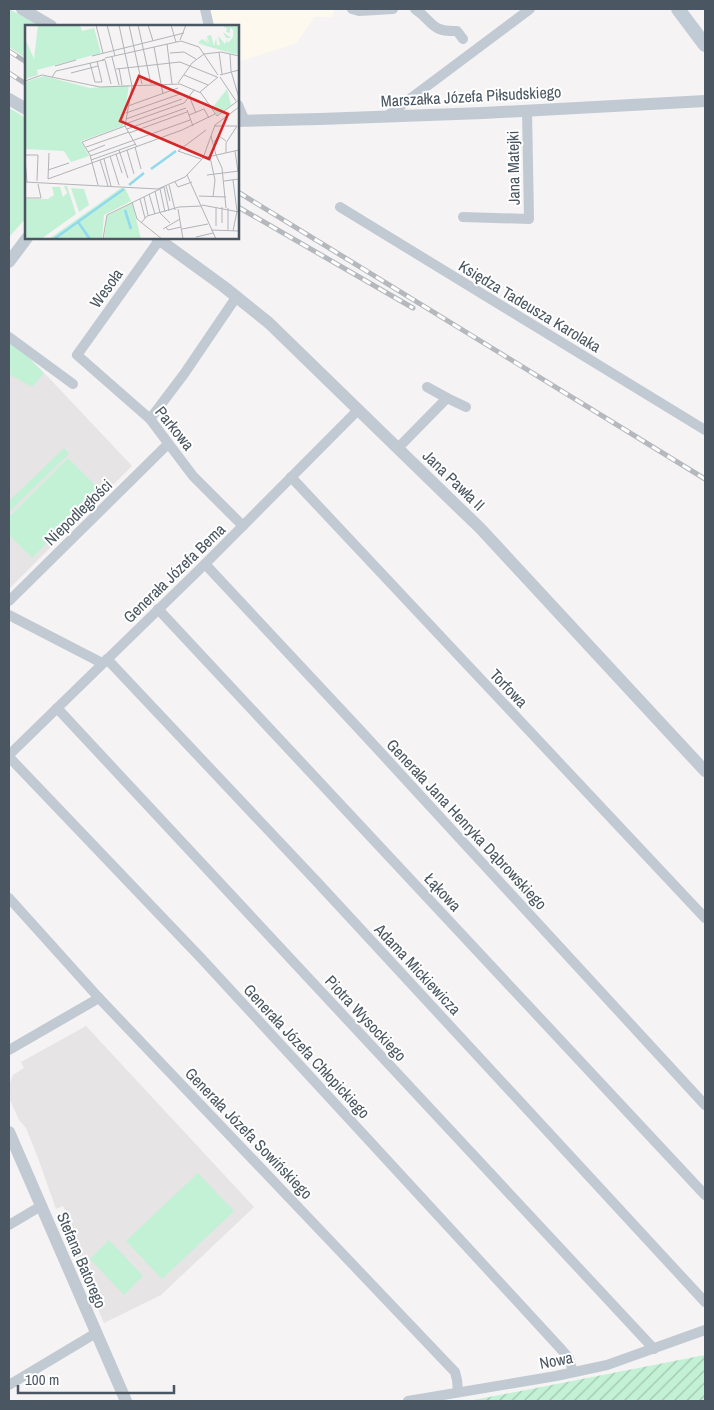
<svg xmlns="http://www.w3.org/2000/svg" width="714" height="1410" font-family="'Archivo Narrow',sans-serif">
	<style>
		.commercial { fill: #fdf9ef }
		.education { fill: #e6e4e5 }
		.green { fill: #c3f1d5 }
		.garden { fill: url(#garden-furrows) }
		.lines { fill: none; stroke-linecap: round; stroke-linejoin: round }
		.minor { stroke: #c1cad2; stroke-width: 10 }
		.tertiary { stroke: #c1cad2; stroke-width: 12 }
		.secondary { stroke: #c1cbd6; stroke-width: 14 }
		.rail-casing { stroke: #b5b8bd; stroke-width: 5 }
		.rail { stroke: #fff; stroke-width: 3; stroke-dasharray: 9; stroke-linecap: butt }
		.labels { text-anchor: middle; stroke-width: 4; stroke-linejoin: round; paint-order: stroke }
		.street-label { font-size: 16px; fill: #4a5661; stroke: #fff }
		.inset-river { fill: none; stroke: #90daee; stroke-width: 2.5 }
		.inset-road { fill: none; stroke: #b1b4b9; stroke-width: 1 }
		.view { fill: #d62828; fill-opacity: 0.15; stroke: #d62828; stroke-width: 2.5 }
		.inset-edge { fill: none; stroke: #4a5661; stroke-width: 2.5 }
	</style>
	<defs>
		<pattern id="garden-furrows" width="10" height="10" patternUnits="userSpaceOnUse" patternTransform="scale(1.25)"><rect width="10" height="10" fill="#c3f1d5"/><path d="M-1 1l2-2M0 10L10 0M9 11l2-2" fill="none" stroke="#a0c6b0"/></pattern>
	</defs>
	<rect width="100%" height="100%" fill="#f5f3f3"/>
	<polygon class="commercial" points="207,9 335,9 332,17 314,17 297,43 238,62 238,26 210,26"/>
	<g class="education">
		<polygon points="9,342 26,355 50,379 132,466 9,589"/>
		<polygon points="86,1026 254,1207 161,1295 104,1323 59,1219 67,1215 63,1206 56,1209 38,1158 26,1128 19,1120 9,1098 9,1086 13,1075 24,1068 21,1062"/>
	</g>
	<g class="green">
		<polygon points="9,9 40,26 26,26 26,58 9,47"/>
		<polygon points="9,108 26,118 26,218 9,237"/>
		<polygon points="9,342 26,355 44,373 32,387 9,374 11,370 9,368"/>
		<polygon points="64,448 69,454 9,512 9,501"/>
		<polygon points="68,458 100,490 32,558 9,535 9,517"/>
		<polygon points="198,1173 234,1211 162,1279 126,1241"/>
		<polygon points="109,1240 143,1276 124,1295 90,1259"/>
	</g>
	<polygon class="garden" points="705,1355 705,1401 469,1401"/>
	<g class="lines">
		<g class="minor">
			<polyline points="205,9 209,26"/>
			<polyline points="352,9 359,11 393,9"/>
			<path d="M415,9C433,21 430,32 457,31L463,39"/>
			<polyline points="238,105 245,121"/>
			<polyline points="387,116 530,9"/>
			<polyline points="340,207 705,430"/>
			<polyline points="463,217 529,219 527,110"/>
			<polyline points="160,239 77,355 150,419 193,476 243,526"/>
			<polyline points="9,337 73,384"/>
			<polyline points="447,398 466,407"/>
			<polyline points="150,419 184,374 237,296"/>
			<polyline points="398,448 447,398 427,387"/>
			<polyline points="291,477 705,918"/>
			<polyline points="205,564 360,730 705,1105"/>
			<polyline points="9,601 168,444"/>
			<polyline points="158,609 705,1195"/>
			<polyline points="9,615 102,663"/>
			<polyline points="107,659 319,884 705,1302"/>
			<polyline points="57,708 654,1349"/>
			<polyline points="9,755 205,564 358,410"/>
			<polyline points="9,757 201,958 561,1349 569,1358 573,1372"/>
			<polyline points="9,898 99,998 455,1372 457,1380 458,1392"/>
			<polyline points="9,1050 99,998"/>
			<polyline points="9,1225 41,1206"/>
			<polyline points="9,1385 96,1333"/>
			<polyline points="408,1401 556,1376 607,1365 705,1330"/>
		</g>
		<g class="tertiary">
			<polyline points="22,9 51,26"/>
			<polyline points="9,99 26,109"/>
			<polyline points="238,121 320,119 483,113 705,101"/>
			<polyline points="157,238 223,286 269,323 453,502 480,528 705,771"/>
			<polyline points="9,262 27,238"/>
			<polyline points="9,1132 126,1401"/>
		</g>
		<polyline class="secondary" points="678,9 705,45"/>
		<g class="rail-casing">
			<g id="rail">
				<polyline points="9,51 26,62"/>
				<polyline points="9,73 26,84"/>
				<polyline points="238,192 705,479"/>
				<polyline points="238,207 413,308"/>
			</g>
		</g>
		<use href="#rail" class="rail"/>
	</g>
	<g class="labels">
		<g class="street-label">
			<text transform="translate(471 96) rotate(-3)" y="6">Marszałka Józefa Piłsudskiego</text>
			<text transform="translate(513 168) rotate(-91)" y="6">Jana Matejki</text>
			<text transform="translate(106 288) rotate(-54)" y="6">Wesoła</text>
			<text transform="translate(530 306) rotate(31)" y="6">Księdza Tadeusza Karolaka</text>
			<text transform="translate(175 428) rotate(51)" y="6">Parkowa</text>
			<text transform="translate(454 480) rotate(44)" y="6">Jana Pawła II</text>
			<text transform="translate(78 512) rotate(-44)" y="6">Niepodległości</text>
			<text transform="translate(174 573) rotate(-44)" y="6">Generała Józefa Bema</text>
			<text transform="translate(509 688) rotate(46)" y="6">Torfowa</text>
			<text transform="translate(467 824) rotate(47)" y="6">Generała Jana Henryka Dąbrowskiego</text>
			<text transform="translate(443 892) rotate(47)" y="6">Łąkowa</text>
			<text transform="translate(418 969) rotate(47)" y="6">Adama Mickiewicza</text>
			<text transform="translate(366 1018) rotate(47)" y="6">Piotra Wysockiego</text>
			<text transform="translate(307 1051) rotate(47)" y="6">Generała Józefa Chłopickiego</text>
			<text transform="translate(249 1133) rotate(46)" y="6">Generała Józefa Sowińskiego</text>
			<text transform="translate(82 1260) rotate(67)" y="6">Stefana Batorego</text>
			<text transform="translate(556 1360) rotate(-11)" y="6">Nowa</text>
		</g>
	</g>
	<g transform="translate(25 25)">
		<rect width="214" height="214" fill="#f5f3f3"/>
		<path d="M209,11L210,21L202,25L210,26V29L174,19L203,22ZM202,64L206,80L192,90L188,82ZM96,163H100L29,214H24Z" fill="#c3f1d5"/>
		<path d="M208,0H214V30L202,25L210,21Z" fill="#c3f1d5"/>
		<path d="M13,0H55L57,6L69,3L76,28L12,45L13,50L0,54V13L9,34ZM201,0H208L209,12L204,21L200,24L173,18L177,14L181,17L179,13L183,19L181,12L185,20L182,11L186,10L189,21L191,13L192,20H195L193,11L200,19L202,15L198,7L206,13H201L203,18L208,12V5L205,2V8L201,7L202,3L198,2ZM19,51L65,63L104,60L98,101L56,116L64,131L46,137L39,126L0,124V57ZM39,161H42L51,189L16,214H0V174H23L29,170L27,162H35L38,172L42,168ZM46,163L59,164L64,180L54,187ZM100,163L106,176L79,190L77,214H29ZM107,178L116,214H79L82,191Z" fill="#c3f1d5"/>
		<path class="inset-river" d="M126,144L151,126M104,160L119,148M100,185L106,204M53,197L65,214M29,214L99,164"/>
		<path class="inset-road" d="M71,0L78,28M82,0L90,31M94,0L107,61L100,101L112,122M104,0L117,59M113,0L126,59M123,0L128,16M146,0L151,17M155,15L161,0M142,19L147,59M129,22L138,69M194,27L197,49M145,28L159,27L171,34M205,29L206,46L214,73M67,31L159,8M87,32L94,60M80,33L156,16L174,22L193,50M80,35L86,59M72,36L77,57M65,38L70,57H77M30,41L51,35M94,43L97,60M91,44L155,37L192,52M46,48L73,41M159,50L183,60M195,50L214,45M27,52L31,46L79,35L80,34L77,35M195,52L211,76M0,56L17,50L75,62L155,59L176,68L192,91L214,75M153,58L167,38L179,29L196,27L214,31M175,67L193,52M165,73L171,88M159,78L169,65M103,81L153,63M162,85L168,101M101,88L155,69M164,90L179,84L184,93M101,94L157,74M100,99L159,78M189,101H212M102,104L161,83M104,108L162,87M186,111L191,130M189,117L194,111L201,116M61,122L104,107M110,122L116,144M94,125L111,119M102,125L109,149M153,126L181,105M153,126L176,134M210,126L213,147M63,127L80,120M201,128V118L212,101M91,129L97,148M0,130H13L12,156M191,130L197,143L201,183M65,131L165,95M85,131L94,160M185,132L190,155L188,172M178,133L190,100L214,82M0,134L2,157M79,134L86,161M66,135L94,125L103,153M75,135L83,161M23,145L44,138M162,150L191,214M182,150L214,146M23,154L157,105L190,89M23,154L24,128M208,155L212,186M199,156L214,154M0,157L133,164L160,152L178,133L214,125M150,157L153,162L167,157M73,160L65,130L57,117L100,101M144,160L150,185M141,161L145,176M135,164L140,187M130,166L135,188L145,198M124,169L130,189M174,171L201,172M119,172L123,190M0,173H16L13,159M115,174L120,193M107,177L112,194L137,214M177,180L214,187M191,182V201M153,184L158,214M116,198L122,191L154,182L177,181M197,198V182M141,202L143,205L156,202M138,204L155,194M157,204L183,199M186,205L214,206M203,205V183M208,206L212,186M171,212L188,208M78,214L82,190L139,162L144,186"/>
		<path class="view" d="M114,51L203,89L184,134L95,96Z"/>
		<rect width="214" height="214" class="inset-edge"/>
	</g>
	<rect width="714" height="1410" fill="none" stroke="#4a5661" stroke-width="20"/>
	<path d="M18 1385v8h156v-8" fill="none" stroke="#4a5661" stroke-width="2.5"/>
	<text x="25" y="1385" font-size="15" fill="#4a5661" stroke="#ffffff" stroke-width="4" paint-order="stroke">100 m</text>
</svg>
